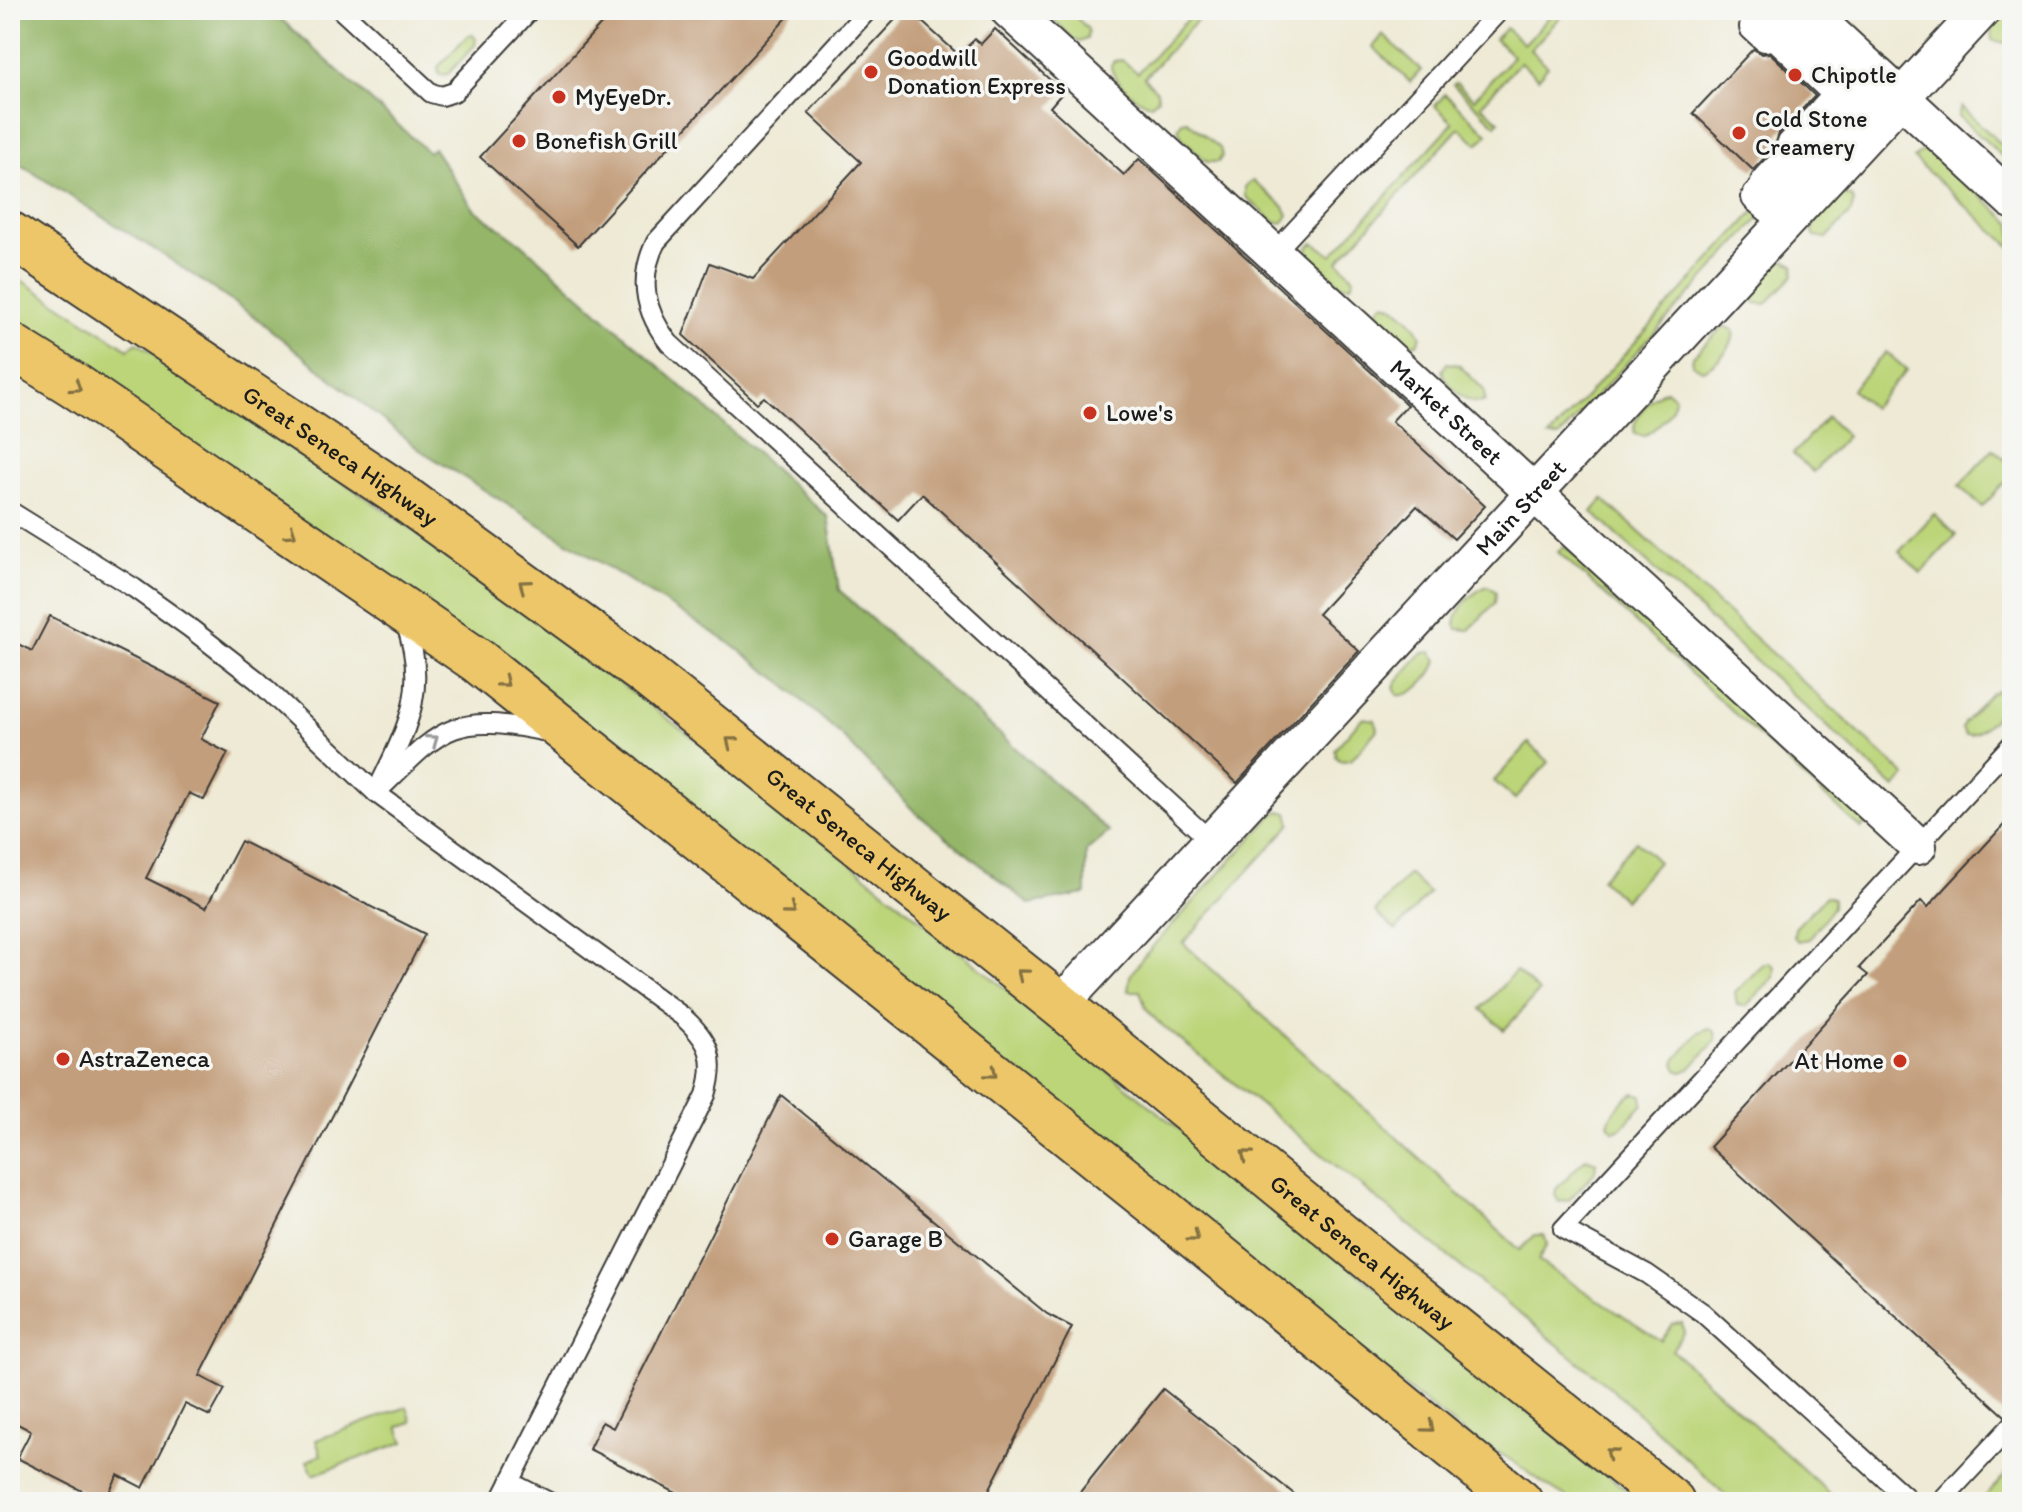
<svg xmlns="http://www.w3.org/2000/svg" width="2022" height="1512" font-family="Itim,sans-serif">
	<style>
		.green { fill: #bcd579; stroke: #6c784a; stroke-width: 2 }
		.forest { fill: #95b669; stroke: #586942; stroke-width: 2 }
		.building { fill: #c29e7c }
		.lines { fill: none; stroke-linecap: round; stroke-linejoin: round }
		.service-casing { stroke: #3c3b38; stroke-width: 22 }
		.pedestrian-casing { stroke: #3c3b38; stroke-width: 32 }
		.minor-casing { stroke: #3c3b38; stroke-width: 40 }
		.primary-casing { stroke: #3c3b38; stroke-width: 48 }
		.service { stroke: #fff; stroke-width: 18 }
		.pedestrian { stroke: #fff; stroke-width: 28 }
		.minor { stroke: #fff; stroke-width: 36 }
		.primary { stroke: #ecc669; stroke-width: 44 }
		.oneway { stroke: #847142 }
		.oneway2 { stroke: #999 }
		.poi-dot { fill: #c8321e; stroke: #f6f6f2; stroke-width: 3 }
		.labels { text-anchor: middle; stroke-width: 7; stroke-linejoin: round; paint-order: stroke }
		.poi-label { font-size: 24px; fill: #1c1c1c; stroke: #f6f6f2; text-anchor: start }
		.street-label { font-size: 24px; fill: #1c1c1c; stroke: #f6f6f2 }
	</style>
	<rect width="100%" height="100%" fill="#f6f6f2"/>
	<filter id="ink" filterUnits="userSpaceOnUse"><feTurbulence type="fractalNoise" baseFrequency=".0125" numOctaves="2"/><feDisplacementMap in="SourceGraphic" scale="16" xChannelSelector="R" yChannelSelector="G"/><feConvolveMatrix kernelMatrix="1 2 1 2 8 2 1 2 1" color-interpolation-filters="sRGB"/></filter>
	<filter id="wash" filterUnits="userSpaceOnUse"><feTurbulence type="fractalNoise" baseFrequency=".006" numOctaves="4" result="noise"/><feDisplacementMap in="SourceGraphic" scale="32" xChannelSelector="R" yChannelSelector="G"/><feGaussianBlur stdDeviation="1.8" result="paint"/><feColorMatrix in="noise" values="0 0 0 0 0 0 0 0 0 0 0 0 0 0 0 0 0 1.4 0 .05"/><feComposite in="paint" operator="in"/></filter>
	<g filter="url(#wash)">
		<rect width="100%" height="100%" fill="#eeead5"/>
		<g class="green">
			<polygon points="1044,10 1069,10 1088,29 1087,39 1079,42 1074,40"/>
			<path d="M1196,10H1207L1144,78L1157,91L1158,98L1151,104C1137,103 1111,79 1111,65L1114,61L1122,60L1138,73Z"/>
			<polygon points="1556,10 1567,10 1530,50 1548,66 1538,78 1520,62 1481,105 1499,121 1496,125 1453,85 1456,83 1474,99 1513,56 1495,39 1506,28 1524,44"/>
			<polygon points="2008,10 2012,10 2012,36 2005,43 1992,40 1991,31"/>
			<polygon points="473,35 476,39 475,45 448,74 439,75 438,67 467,36"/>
			<polygon points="1383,35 1421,70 1410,82 1373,47"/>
			<polygon points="1445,94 1488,134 1478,144 1459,128 1338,261 1354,278 1351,285 1341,285 1309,255 1308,247 1314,243 1332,255 1453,123 1435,106"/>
			<polygon points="1961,107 2012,154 2012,165 1958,116"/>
			<polygon points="1187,121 1220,148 1222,156 1218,162 1207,162 1182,138 1178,128 1182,122"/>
			<polygon points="1930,149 2012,224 2012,248 1914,159 1919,153"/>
			<polygon points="1253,181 1284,207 1288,215 1283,223 1273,221 1245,196 1245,186"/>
			<path d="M1844,195L1852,197L1854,202L1851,212L1827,238L1815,237L1812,231C1815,218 1832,200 1844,195Z"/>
			<polygon points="1762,203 1769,208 1559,437 1549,437"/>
			<polygon points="1784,260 1794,265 1793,276 1766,304 1755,303 1752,295 1753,289 1777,263"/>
			<path d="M10,273L128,349L137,342L418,533L715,754L1641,1502C1624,1502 1585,1507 1572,1500C1539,1485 1515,1456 1480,1445L105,383L10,323Z"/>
			<path d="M1383,303C1396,304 1417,324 1421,337L1417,344H1407L1381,321L1376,312Z"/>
			<path d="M1724,326L1733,330C1737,344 1715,366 1702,370L1692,364L1693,356Z"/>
			<polygon points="1886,352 1907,370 1872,408 1852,389"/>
			<path d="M1447,363L1459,365L1484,390L1485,401C1470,408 1446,386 1442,371Z"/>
			<path d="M1666,390L1675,398C1674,412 1656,429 1644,436L1635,433C1630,418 1652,396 1666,390Z"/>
			<polygon points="1827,417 1847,436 1813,472 1793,454"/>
			<polygon points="1993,449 2012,466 2012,475 1982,507 1959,486"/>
			<polygon points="1603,499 1906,776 1895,788 1592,512"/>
			<polygon points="1934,514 1956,535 1921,573 1899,552"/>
			<polygon points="1564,546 1867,822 1861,829 1558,552"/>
			<path d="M1488,586L1496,592L1495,603L1469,630L1457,629C1450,614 1473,591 1488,586Z"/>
			<path d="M1431,652L1437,660C1434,674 1413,698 1398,695L1394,688L1396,682L1422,653Z"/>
			<path d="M1996,691L2004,695C2006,710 1981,736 1966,735L1962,729L1964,723L1990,694Z"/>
			<polygon points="1362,718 1375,720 1377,730 1351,760 1341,761 1336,757 1335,749"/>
			<polygon points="1529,743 1549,762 1515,799 1494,781"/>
			<polygon points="1279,811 1288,813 1291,824 1183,943 1520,1250 1535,1235 1544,1235 1547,1244 1538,1261 1661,1341 1673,1324 1682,1323 1684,1333 1672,1350 1839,1502 1733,1502 1611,1388 1157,1021 1146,1008 1140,991 1128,991 1130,976 1143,957 1271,817"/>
			<polygon points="1636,841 1658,862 1624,900 1601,879"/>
			<polygon points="1409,874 1429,893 1396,930 1375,912"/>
			<polygon points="1826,896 1833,899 1833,907 1809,939 1798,941 1794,937 1795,928"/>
			<polygon points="1769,962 1775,967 1774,977 1746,1006 1737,1005 1735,993 1763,964"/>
			<polygon points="1516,971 1539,992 1504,1030 1481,1009"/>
			<polygon points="1709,1028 1715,1032 1716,1040 1690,1069 1682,1072 1677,1070 1674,1064 1676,1059 1699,1032"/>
			<path d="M1635,1093L1642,1095L1643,1104L1622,1128L1614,1131L1608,1124C1610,1113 1625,1097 1635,1093Z"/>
			<polygon points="1586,1158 1596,1162 1595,1172 1569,1200 1559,1202 1555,1195 1556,1189"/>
			<polygon points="407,1407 412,1422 398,1427 404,1442 313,1475 307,1461 321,1455 316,1440"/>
			<polygon points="2012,1467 2012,1502 1981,1502 1982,1500"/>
		</g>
		<polygon class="forest" points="10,10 271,10 428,152 433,148 474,209 522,244 828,517 839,590 1109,832 1086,851 1086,894 1029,904 914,811 841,735 780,681 731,644 420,450 256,318 168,258 10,158"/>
		<g id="blocks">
			<g class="building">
				<polygon points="614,10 794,10 578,246 480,157"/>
				<polygon points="904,10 909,10 959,55 975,39 981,44 995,29 1063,92 1050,107 1124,175 1139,159 1407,405 1392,421 1485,506 1454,539 1417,506 1318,614 1359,651 1237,783 922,494 898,520 764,397 757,403 683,335 710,263 753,279 861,162 808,113"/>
				<polygon points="1753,49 1762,54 1770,53 1815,96 1779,133 1775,147 1753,170 1693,113"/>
				<polygon points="50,616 220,701 201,739 228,753 204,800 189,793 146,878 206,908 241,841 425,934 200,1376 225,1389 210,1416 185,1404 143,1488 118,1475 104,1502 17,1458 31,1431 10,1420 10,859 19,840 10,836 10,640 32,651"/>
				<polygon points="2012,816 2012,1413 2005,1416 1710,1147 1868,975 1859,968 1921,901 1928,907"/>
				<polygon points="781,1095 1047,1314 1072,1327 983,1502 694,1502 589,1449 602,1422 613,1428"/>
				<polygon points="1163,1389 1304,1502 1072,1502"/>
			</g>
		</g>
	</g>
	<g filter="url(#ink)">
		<use href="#blocks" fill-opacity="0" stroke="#3c3b38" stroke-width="2"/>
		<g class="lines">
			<g class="service-casing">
				<g id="service">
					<polyline points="341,10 431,93 442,96 454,92 530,10"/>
					<path d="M868,10L656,242C638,278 644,311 669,343L1212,842"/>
					<polyline points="1274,253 1500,10"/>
					<path d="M10,511L134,588L190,628L257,680L376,793L682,1016C710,1041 717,1058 706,1095L500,1502"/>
					<path d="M382,780C410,723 428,685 405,622"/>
					<path d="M376,793C442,728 450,712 547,732"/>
					<polyline points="510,1482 549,1502"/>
					<polyline points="1911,1502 1703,1313 1647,1274 1563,1229 2012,744"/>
					<polyline points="1940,1502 2012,1425"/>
				</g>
			</g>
			<g class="pedestrian-casing">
				<path id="pedestrian" d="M1770,13C1791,13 1838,67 1856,83C1865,94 1865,102 1856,113L1769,208L1756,197L1768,184L1765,182L1796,149L1791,145L1839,95L1771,31L1765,37L1754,27Z"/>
			</g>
			<g class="minor-casing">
				<g id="minor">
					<path id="s1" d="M1009,10L1918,846"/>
					<polyline points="1806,10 2012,200"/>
					<path id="s2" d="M1060,1005L1982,10"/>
				</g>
			</g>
			<g class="primary-casing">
				<g id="primary">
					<path id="s3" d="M10,234L393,490L646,674L1060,1005L1392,1277L1672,1502"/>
					<polyline points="10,345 74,385 478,661 1156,1205 1520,1502"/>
				</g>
			</g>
			<use href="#service" class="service"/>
			<use href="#pedestrian" class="pedestrian"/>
			<use href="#minor" class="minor"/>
			<use href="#primary" class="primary"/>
		</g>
		<defs><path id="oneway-chevron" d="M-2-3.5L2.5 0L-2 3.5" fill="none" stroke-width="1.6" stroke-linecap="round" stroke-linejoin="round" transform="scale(2)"/></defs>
		<g class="oneway">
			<use href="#oneway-chevron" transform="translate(76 387) rotate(33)"/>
			<use href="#oneway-chevron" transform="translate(291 533) rotate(34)"/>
			<use href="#oneway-chevron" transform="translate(524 585) rotate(-144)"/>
			<use href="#oneway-chevron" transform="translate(504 682) rotate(39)"/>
			<use href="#oneway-chevron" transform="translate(731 742) rotate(-142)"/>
			<use href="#oneway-chevron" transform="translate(790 910) rotate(39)"/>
			<use href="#oneway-chevron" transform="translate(1022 974) rotate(-141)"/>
			<use href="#oneway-chevron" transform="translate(992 1073) rotate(39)"/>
			<use href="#oneway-chevron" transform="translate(1246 1155) rotate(-141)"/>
			<use href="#oneway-chevron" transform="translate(1194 1237) rotate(39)"/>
			<use href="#oneway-chevron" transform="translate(1429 1427) rotate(39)"/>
			<use href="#oneway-chevron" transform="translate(1611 1453) rotate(-141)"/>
		</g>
		<use class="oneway2" href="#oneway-chevron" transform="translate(433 740) rotate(-36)"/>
	</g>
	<g class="poi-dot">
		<circle cx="871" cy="72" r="8"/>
		<circle cx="1795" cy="75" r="8"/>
		<circle cx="559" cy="97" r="8"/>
		<circle cx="1739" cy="133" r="8"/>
		<circle cx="519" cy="141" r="8"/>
		<circle cx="1090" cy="413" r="8"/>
		<circle cx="63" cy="1059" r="8"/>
		<circle cx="1900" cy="1061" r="8"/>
		<circle cx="832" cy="1239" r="8"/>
	</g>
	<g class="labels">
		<g class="poi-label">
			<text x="887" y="66">Goodwill<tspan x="887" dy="28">Donation Express</tspan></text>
			<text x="1811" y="83">Chipotle</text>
			<text x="575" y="105">MyEyeDr.</text>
			<text x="1755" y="127">Cold Stone<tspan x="1755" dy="28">Creamery</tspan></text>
			<text x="535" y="149">Bonefish Grill</text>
			<text x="1106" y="421">Lowe's</text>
			<text x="79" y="1067">AstraZeneca</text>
			<text x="1884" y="1069" text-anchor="end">At Home</text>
			<text x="848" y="1247">Garage B</text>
		</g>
		<g class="street-label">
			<text dy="8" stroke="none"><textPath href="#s1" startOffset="594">Market Street</textPath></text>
			<text dy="8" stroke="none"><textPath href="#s3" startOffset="398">Great Seneca Highway</textPath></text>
			<text dy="8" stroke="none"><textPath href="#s2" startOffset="678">Main Street</textPath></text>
			<text dy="8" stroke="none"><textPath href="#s3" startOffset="1046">Great Seneca Highway</textPath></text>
			<text dy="8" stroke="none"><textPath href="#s3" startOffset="1694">Great Seneca Highway</textPath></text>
		</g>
	</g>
	<rect width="2022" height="1512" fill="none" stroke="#f6f6f2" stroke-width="40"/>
</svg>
